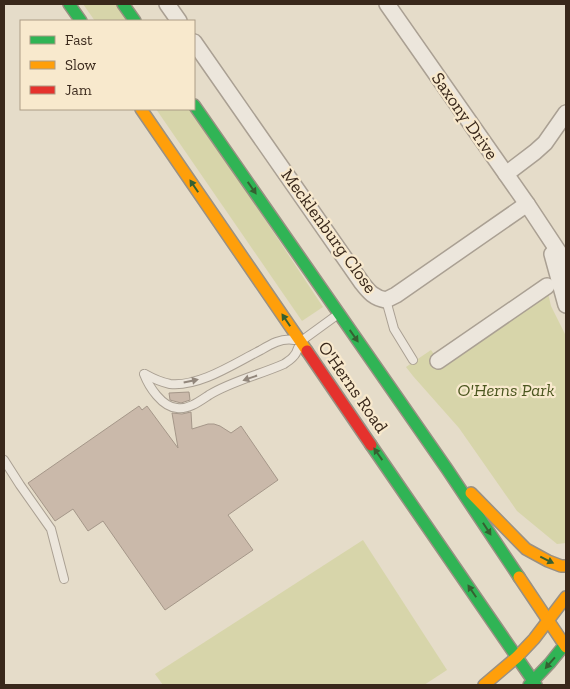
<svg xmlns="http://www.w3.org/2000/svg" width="570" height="689" font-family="'Zilla Slab',serif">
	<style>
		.green { fill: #d7d5aa }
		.building { fill: #cab9aa; stroke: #a59789 }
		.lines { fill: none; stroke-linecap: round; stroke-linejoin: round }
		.lane-casing { stroke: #aaa093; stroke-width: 10 }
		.street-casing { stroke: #aaa093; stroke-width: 18 }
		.fast-casing { stroke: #999083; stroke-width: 14 }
		.slow-casing { stroke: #999083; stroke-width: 14 }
		.jam-casing { stroke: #999083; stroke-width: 14 }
		.lane { stroke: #ece6dc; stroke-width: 8 }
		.street { stroke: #ece6dc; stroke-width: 15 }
		.fast { stroke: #30b455; stroke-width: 11 }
		.slow { stroke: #ff9f0a; stroke-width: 11 }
		.jam { stroke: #e5322d; stroke-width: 11 }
		.oneway { fill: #356032 }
		.oneway2 { fill: #92877c }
		.labels { text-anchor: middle; stroke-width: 4.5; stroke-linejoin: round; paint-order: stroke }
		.street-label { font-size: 18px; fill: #39281b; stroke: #f8e9cd }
		.park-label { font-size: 18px; font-style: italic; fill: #4c5720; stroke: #f8e9cd }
	</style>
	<rect width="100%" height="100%" fill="#e5dcc9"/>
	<g class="green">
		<polygon points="83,4 120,4 132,21 95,21"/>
		<polygon points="156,109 192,109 323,307 302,321"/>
		<polygon points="547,289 551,306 566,336 566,543 557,544 517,511 459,428 413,376 406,367 431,350 440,363"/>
		<polygon points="363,540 447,670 424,685 163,685 155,674"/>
	</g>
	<g class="building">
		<polygon points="189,392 190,400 181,403 170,400 169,393"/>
		<polygon points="139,406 142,410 147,406 178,448 172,413 182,414 191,412 192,429 208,424 214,424 220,426 231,433 241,426 278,480 228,515 253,550 165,610 103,521 88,531 73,509 55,521 28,483"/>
	</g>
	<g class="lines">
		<g class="lane-casing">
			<g id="lane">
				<polyline points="386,300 394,329 413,360"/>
				<polyline points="304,339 337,315"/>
				<path d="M144,374C149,387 162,407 177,408C188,410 200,401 209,395C232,381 259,375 284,364C290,360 296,356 298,348"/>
				<path d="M145,374C152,378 161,382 170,384C200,387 235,363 261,350C271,344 281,338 294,340"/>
				<polyline points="4,460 20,485 51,529 64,579"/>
			</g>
		</g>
		<g class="street-casing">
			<g id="street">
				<polyline points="167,4 179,21"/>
				<polyline points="387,4 527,204 560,254 566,267"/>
				<path d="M194,42L362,283C369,292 374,298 386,300L396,295L527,204"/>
				<polyline points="506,174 535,152 545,143 566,113"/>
				<polyline points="552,254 566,305"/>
				<polyline points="438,361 547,286"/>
			</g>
		</g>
		<g class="fast-casing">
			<g id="fast">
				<polyline points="69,4 81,21"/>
				<polyline points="123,4 135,21"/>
				<polyline points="194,105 447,469 519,577"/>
				<polyline points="371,445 536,685"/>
				<polyline points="529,685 550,663 566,643"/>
			</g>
		</g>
		<g class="slow-casing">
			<g id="slow">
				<polyline points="141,109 307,351"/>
				<polyline points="471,493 526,549 548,561 561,566 566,566"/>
				<polyline points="519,577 566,647"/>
				<polyline points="484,685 517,657 534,639 566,597"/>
			</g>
		</g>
		<g class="jam-casing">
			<polyline id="jam" points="307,351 371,445"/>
		</g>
		<use href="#lane" class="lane"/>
		<use href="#street" class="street"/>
		<use href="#fast" class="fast"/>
		<use href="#slow" class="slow"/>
		<use href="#jam" class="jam"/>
	</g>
	<defs><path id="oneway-solid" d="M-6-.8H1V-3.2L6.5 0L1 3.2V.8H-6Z" transform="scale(1.25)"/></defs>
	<g class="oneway">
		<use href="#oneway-solid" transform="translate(194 186) rotate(-124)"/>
		<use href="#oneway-solid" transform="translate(252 188) rotate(55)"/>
		<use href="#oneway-solid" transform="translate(286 320) rotate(-124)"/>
		<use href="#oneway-solid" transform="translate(354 336) rotate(55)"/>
		<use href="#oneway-solid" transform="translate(378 454) rotate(-125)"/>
		<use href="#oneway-solid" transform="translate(487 529) rotate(57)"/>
		<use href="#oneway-solid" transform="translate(547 560) rotate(26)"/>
		<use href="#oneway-solid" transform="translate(472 591) rotate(-124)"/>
		<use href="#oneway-solid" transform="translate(550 663) rotate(131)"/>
	</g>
	<g class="oneway2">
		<use href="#oneway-solid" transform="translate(250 378) rotate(161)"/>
		<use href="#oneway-solid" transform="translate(191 381) rotate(-12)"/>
	</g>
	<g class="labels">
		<g class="street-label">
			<text transform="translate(465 116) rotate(55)" y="6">Saxony Drive</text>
			<text transform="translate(329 231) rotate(54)" y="6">Mecklenburg Close</text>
			<text transform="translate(353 387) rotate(55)" y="6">O'Herns Road</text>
		</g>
		<g class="park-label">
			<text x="506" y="396">O'Herns Park</text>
		</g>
	</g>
	<rect width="570" height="689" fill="none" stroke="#39281b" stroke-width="10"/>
	<rect x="20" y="20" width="175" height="90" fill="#f8e9cd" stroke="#ac9c86"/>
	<rect x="30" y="36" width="25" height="8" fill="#30b455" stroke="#ac9c86"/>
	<text x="65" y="45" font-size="15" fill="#39281b">Fast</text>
	<rect x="30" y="61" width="25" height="8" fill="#ff9f0a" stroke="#ac9c86"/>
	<text x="65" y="70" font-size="15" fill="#39281b">Slow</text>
	<rect x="30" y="86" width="25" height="8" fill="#e5322d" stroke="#ac9c86"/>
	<text x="65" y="95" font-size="15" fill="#39281b">Jam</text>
</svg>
